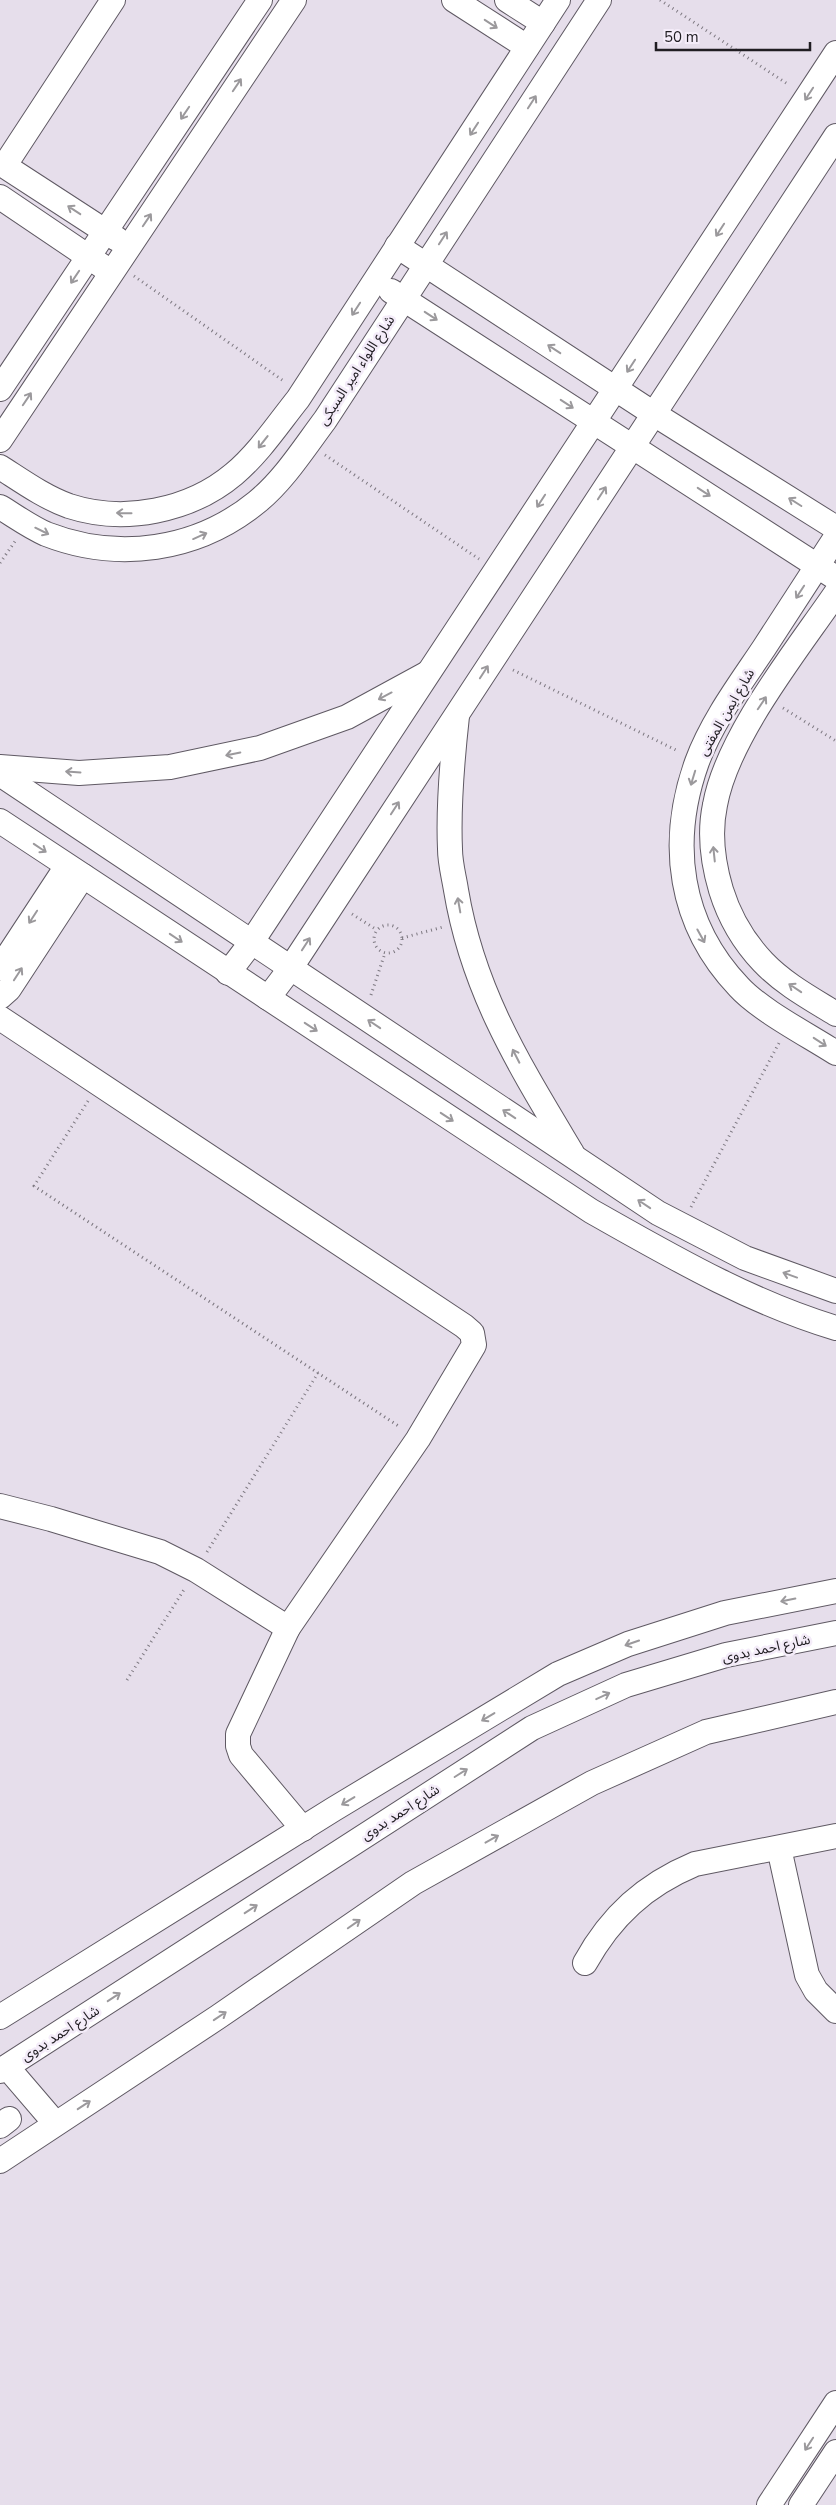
<svg xmlns="http://www.w3.org/2000/svg" width="836" height="2505" font-family="'Nunito Sans','Noto Sans Arabic',sans-serif">
	<style>
		.lines { fill: none; stroke-linecap: round; stroke-linejoin: round }
		.minor-casing { stroke: #5f5963; stroke-width: 26 }
		.path { stroke: #7d7880; stroke-width: 3; stroke-dasharray: 1 4; stroke-linecap: butt }
		.minor { stroke: #fff; stroke-width: 24 }
		.oneway { stroke: #9b999c }
		.labels { text-anchor: middle; stroke-width: 5; stroke-linejoin: round; paint-order: stroke }
		.street-label { font-size: 14px; fill: #201d22; stroke: #f4ecf9 }
	</style>
	<rect width="100%" height="100%" fill="#e6deeb"/>
	<g class="lines">
		<g class="minor-casing">
			<g id="minor">
				<polyline points="454,0 527,47"/>
				<polyline points="507,0 543,23"/>
				<polyline points="0,163 117,239"/>
				<polyline points="5,165 113,0"/>
				<polyline points="0,197 102,266"/>
				<polyline points="397,246 654,414 836,528"/>
				<polyline points="391,291 836,578"/>
				<polyline points="0,389 260,0"/>
				<polyline points="0,440 294,0"/>
				<path d="M0,467C22,481 44,497 69,506C124,524 190,511 234,474C259,453 278,424 298,399L558,0"/>
				<path d="M0,507C15,516 30,527 46,534C118,562 197,551 257,502C284,480 304,448 325,420L599,0"/>
				<path d="M836,537C812,574 788,611 764,648C740,684 712,721 697,762C668,843 679,924 739,987C760,1010 808,1035 836,1053"/>
				<path d="M836,593C797,650 727,737 715,805C709,833 713,863 721,890C729,916 744,942 763,962C784,984 810,998 836,1014"/>
				<path d="M457,716C452,761 448,805 450,849C450,863 454,877 456,890C473,992 520,1066 572,1153"/>
				<polyline points="0,767 79,773 170,767 260,748 347,717 426,674"/>
				<polyline points="0,774 658,1213 745,1258 836,1291"/>
				<path d="M0,821L591,1211C669,1255 749,1302 836,1328"/>
				<polyline points="0,968 67,866"/>
				<polyline points="228,973 251,943 836,53"/>
				<polyline points="0,997 9,989 83,876"/>
				<polyline points="268,998 290,969 836,136"/>
				<polyline points="0,1018 464,1326 472,1333 474,1345 418,1439 288,1628 238,1734 238,1746 241,1755 303,1829"/>
				<polyline points="0,1506 51,1519 160,1552 196,1570 288,1628"/>
				<polyline points="779,1848 807,1975 816,1991 836,2011"/>
				<path d="M585,1963C611,1916 645,1885 695,1864L836,1836"/>
				<polyline points="0,2017 334,1809 558,1674 628,1644 725,1613 836,1591"/>
				<polyline points="7,2067 55,2123"/>
				<polyline points="0,2071 532,1728 626,1685 726,1655 836,1633"/>
				<polyline points="0,2126 9,2119"/>
				<polyline points="0,2161 218,2017 413,1883 592,1783 706,1732 836,1702"/>
				<polyline points="769,2505 836,2403"/>
				<polyline points="801,2505 836,2452"/>
			</g>
		</g>
		<g class="path">
			<polyline points="660,0 789,85"/>
			<polyline points="134,276 285,382"/>
			<polyline points="325,455 479,559"/>
			<polyline points="0,563 16,540"/>
			<polyline points="513,670 678,751"/>
			<polyline points="783,708 836,741"/>
			<polyline points="352,914 377,930"/>
			<circle cx="388" cy="939" r="14"/>
			<polyline points="402,938 443,927"/>
			<polyline points="371,995 385,953"/>
			<polyline points="88,1101 34,1186 400,1427"/>
			<polyline points="691,1207 779,1043"/>
			<polyline points="207,1552 318,1373"/>
			<polyline points="127,1680 185,1588"/>
		</g>
		<use href="#minor" class="minor"/>
	</g>
	<defs><path id="oneway-shaft" d="M-6 0H5M1.5-3L5.5 0L1.5 3" fill="none" stroke-width="1.6" stroke-linecap="round" stroke-linejoin="round" transform="scale(1.25)"/></defs>
	<g class="oneway">
		<use href="#oneway-shaft" transform="translate(491 24) rotate(33)"/>
		<use href="#oneway-shaft" transform="translate(237 85) rotate(-56)"/>
		<use href="#oneway-shaft" transform="translate(809 94) rotate(123)"/>
		<use href="#oneway-shaft" transform="translate(532 102) rotate(-57)"/>
		<use href="#oneway-shaft" transform="translate(185 113) rotate(124)"/>
		<use href="#oneway-shaft" transform="translate(474 129) rotate(123)"/>
		<use href="#oneway-shaft" transform="translate(74 210) rotate(-147)"/>
		<use href="#oneway-shaft" transform="translate(147 220) rotate(-56)"/>
		<use href="#oneway-shaft" transform="translate(720 230) rotate(123)"/>
		<use href="#oneway-shaft" transform="translate(443 238) rotate(-57)"/>
		<use href="#oneway-shaft" transform="translate(75 277) rotate(124)"/>
		<use href="#oneway-shaft" transform="translate(356 309) rotate(123)"/>
		<use href="#oneway-shaft" transform="translate(431 316) rotate(33)"/>
		<use href="#oneway-shaft" transform="translate(554 349) rotate(-147)"/>
		<use href="#oneway-shaft" transform="translate(631 366) rotate(123)"/>
		<use href="#oneway-shaft" transform="translate(27 399) rotate(-56)"/>
		<use href="#oneway-shaft" transform="translate(567 404) rotate(33)"/>
		<use href="#oneway-shaft" transform="translate(263 442) rotate(128)"/>
		<use href="#oneway-shaft" transform="translate(704 492) rotate(33)"/>
		<use href="#oneway-shaft" transform="translate(602 493) rotate(-57)"/>
		<use href="#oneway-shaft" transform="translate(541 501) rotate(123)"/>
		<use href="#oneway-shaft" transform="translate(795 502) rotate(-148)"/>
		<use href="#oneway-shaft" transform="translate(124 513) rotate(-179)"/>
		<use href="#oneway-shaft" transform="translate(42 531) rotate(26)"/>
		<use href="#oneway-shaft" transform="translate(200 536) rotate(-24)"/>
		<use href="#oneway-shaft" transform="translate(800 592) rotate(123)"/>
		<use href="#oneway-shaft" transform="translate(484 672) rotate(-57)"/>
		<use href="#oneway-shaft" transform="translate(385 696) rotate(152)"/>
		<use href="#oneway-shaft" transform="translate(762 703) rotate(-56)"/>
		<use href="#oneway-shaft" transform="translate(233 754) rotate(168)"/>
		<use href="#oneway-shaft" transform="translate(73 772) rotate(-176)"/>
		<use href="#oneway-shaft" transform="translate(693 778) rotate(107)"/>
		<use href="#oneway-shaft" transform="translate(395 808) rotate(-57)"/>
		<use href="#oneway-shaft" transform="translate(40 848) rotate(34)"/>
		<use href="#oneway-shaft" transform="translate(714 854) rotate(-96)"/>
		<use href="#oneway-shaft" transform="translate(459 905) rotate(-100)"/>
		<use href="#oneway-shaft" transform="translate(33 917) rotate(123)"/>
		<use href="#oneway-shaft" transform="translate(701 936) rotate(61)"/>
		<use href="#oneway-shaft" transform="translate(176 938) rotate(34)"/>
		<use href="#oneway-shaft" transform="translate(306 944) rotate(-57)"/>
		<use href="#oneway-shaft" transform="translate(18 974) rotate(-57)"/>
		<use href="#oneway-shaft" transform="translate(795 988) rotate(-146)"/>
		<use href="#oneway-shaft" transform="translate(374 1024) rotate(-146)"/>
		<use href="#oneway-shaft" transform="translate(311 1027) rotate(33)"/>
		<use href="#oneway-shaft" transform="translate(820 1042) rotate(33)"/>
		<use href="#oneway-shaft" transform="translate(516 1056) rotate(-117)"/>
		<use href="#oneway-shaft" transform="translate(509 1114) rotate(-146)"/>
		<use href="#oneway-shaft" transform="translate(447 1117) rotate(33)"/>
		<use href="#oneway-shaft" transform="translate(644 1204) rotate(-146)"/>
		<use href="#oneway-shaft" transform="translate(790 1275) rotate(-160)"/>
		<use href="#oneway-shaft" transform="translate(788 1600) rotate(169)"/>
		<use href="#oneway-shaft" transform="translate(632 1643) rotate(161)"/>
		<use href="#oneway-shaft" transform="translate(603 1696) rotate(-25)"/>
		<use href="#oneway-shaft" transform="translate(488 1717) rotate(149)"/>
		<use href="#oneway-shaft" transform="translate(461 1773) rotate(-32)"/>
		<use href="#oneway-shaft" transform="translate(348 1801) rotate(149)"/>
		<use href="#oneway-shaft" transform="translate(492 1839) rotate(-29)"/>
		<use href="#oneway-shaft" transform="translate(251 1909) rotate(-33)"/>
		<use href="#oneway-shaft" transform="translate(354 1924) rotate(-35)"/>
		<use href="#oneway-shaft" transform="translate(114 1997) rotate(-33)"/>
		<use href="#oneway-shaft" transform="translate(220 2016) rotate(-34)"/>
		<use href="#oneway-shaft" transform="translate(84 2105) rotate(-33)"/>
		<use href="#oneway-shaft" transform="translate(809 2444) rotate(123)"/>
	</g>
	<g class="labels">
		<g class="street-label">
			<text transform="translate(356 370) rotate(-57)" y="5">شارع اللواء امير السبكى</text>
			<text transform="translate(726 712) rotate(-60)" y="5">شارع ايمن المفتى</text>
			<text transform="translate(766 1648) rotate(-12)" y="5">شارع احمد بدوى</text>
			<text transform="translate(400 1812) rotate(-33)" y="5">شارع احمد بدوى</text>
			<text transform="translate(60 2033) rotate(-33)" y="5">شارع احمد بدوى</text>
		</g>
	</g>
	<path d="M656 42v8h154v-8" fill="none" stroke="#201d22" stroke-width="2.5"/>
	<text x="664" y="42" font-size="15" fill="#201d22" stroke="#f4ecf9" stroke-width="4" paint-order="stroke">50 m</text>
</svg>
